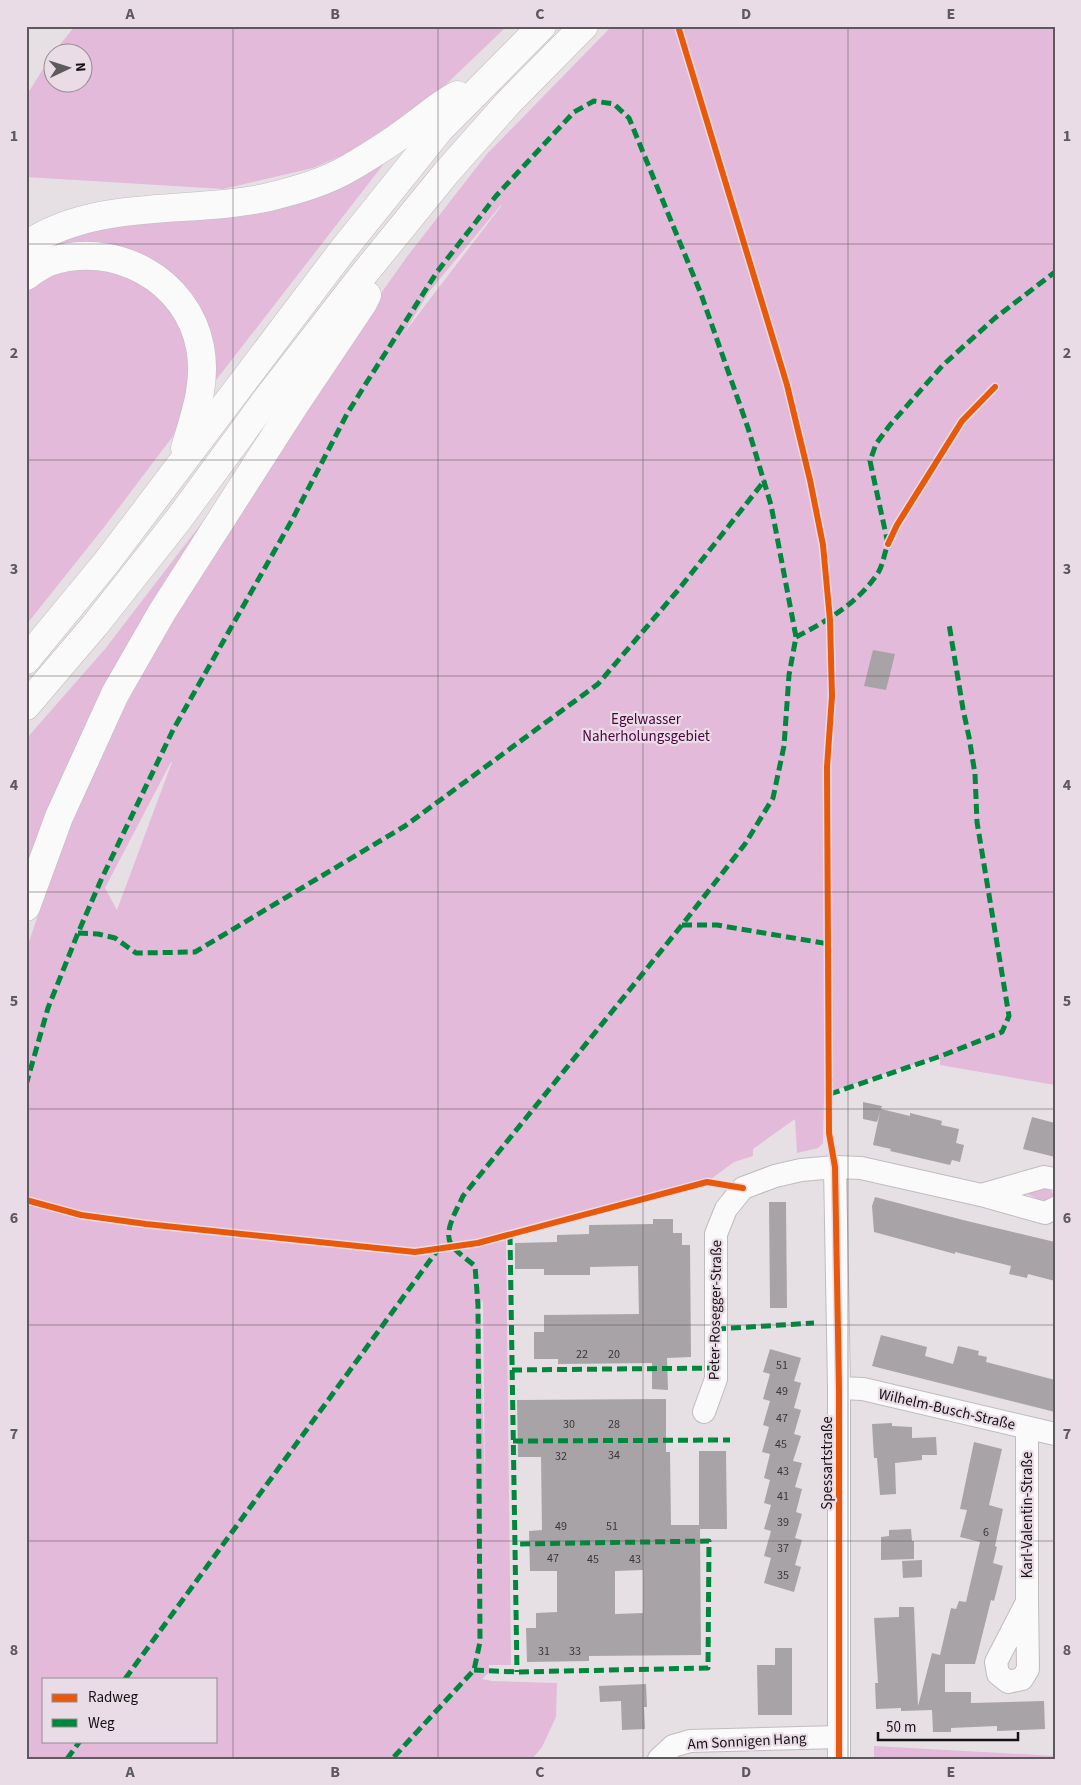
<svg xmlns="http://www.w3.org/2000/svg" width="1081" height="1785" font-family="'Source Sans 3',sans-serif">
	<style>
		.green { fill: #e3bad9; fill-rule: evenodd }
		.building { fill: #a8a3a7; fill-rule: evenodd }
		.lines { fill: none; stroke-linecap: round; stroke-linejoin: round }
		.minor-casing { stroke: #c0bbbf; stroke-width: 24 }
		.highway-casing { stroke: #c0bbbf; stroke-width: 29 }
		.minor { stroke: #fbfafb; stroke-width: 22 }
		.highway { stroke: #fbfafb; stroke-width: 28 }
		.quiet { stroke: #00873e; stroke-width: 5; stroke-dasharray: 10 5; stroke-linecap: butt }
		.cycleway-casing { stroke: #eadce6; stroke-width: 9 }
		.cycleway { stroke: #e8590c; stroke-width: 6 }
		.grid { fill: none; stroke: #5e595d; stroke-width: 1; stroke-opacity: 0.55 }
		.labels { text-anchor: middle; stroke-width: 4.5; stroke-linejoin: round; paint-order: stroke }
		.number-label { font-size: 12px; fill: #3a3639 }
		.park-label { font-size: 15px; fill: #4a043f; stroke: #eadce6 }
		.street-label { font-size: 15px; fill: #151114; stroke: #eadce6 }
		.neatline { fill: none; stroke: #5e595d; stroke-width: 2 }
		.grid-label { font-size: 16px; text-anchor: middle; font-weight: bold; fill: #5e595d }
	</style>
	<rect width="100%" height="100%" fill="#e6e0e5"/>
	<g class="green">
		<polygon points="75,26 507,26 434,96 360,148 313,168 223,189 26,177 26,96 52,55 52,82 82,82 82,52 54,52"/>
		<path d="M612,26H1055V1085L940,1065V1056L833,1091L824,1098L823,1143L818,1148L797,1153L795,1119L753,1149V1156L734,1162L707,1182L519,1232L506,1240L511,1665H489V1672L482,1679L492,1681L557,1683L556,1717L542,1747L532,1759H26V951L74,807L176,607L316,385L406,258L487,154ZM501,205H502L404,333L429,292ZM171,762H172L117,910L105,888ZM483,1300L485,1493L480,1303ZM44,1679H216V1741H44Z"/>
		<polygon points="386,161 213,384 163,272 26,267 26,254 54,238"/>
		<polygon points="73,267 105,267 148,282 170,305 188,339 192,375 188,403 173,436 105,526 26,625 26,288 44,277"/>
		<polygon points="211,511 26,881 26,739 105,649"/>
		<polygon points="1047,1187 1052,1192 1054,1196 1048,1203 1027,1194 1035,1188"/>
		<polygon points="874,1746 1055,1756 1055,1759 874,1759"/>
	</g>
	<g class="building">
		<polygon points="873,650 895,654 886,690 864,686"/>
		<polygon points="863,1102 882,1106 881,1109 910,1116 910,1113 942,1121 941,1125 959,1129 956,1143 964,1145 960,1162 952,1160 950,1165 890,1151 891,1149 873,1145 880,1112 877,1122 863,1119"/>
		<polygon points="1032,1117 1055,1123 1055,1157 1023,1149"/>
		<polygon points="875,1197 963,1220 1055,1242 1055,1281 1028,1274 1027,1278 1009,1274 1011,1266 955,1252 955,1254 874,1232 872,1206"/>
		<polygon points="769,1202 786,1202 787,1308 770,1308"/>
		<polygon points="653,1219 673,1219 673,1233 682,1233 682,1245 690,1245 691,1357 667,1358 668,1390 652,1389 652,1363 558,1364 558,1359 534,1359 534,1332 544,1332 544,1315 639,1314 638,1266 590,1267 590,1275 544,1275 544,1269 515,1269 515,1243 557,1242 557,1235 589,1234 589,1225 653,1224"/>
		<polygon points="881,1335 927,1347 925,1356 953,1364 958,1346 979,1351 978,1355 987,1357 986,1362 1055,1380 1055,1412 872,1366"/>
		<polygon points="770,1349 801,1358 794,1381 801,1383 794,1408 801,1410 794,1434 801,1436 793,1461 802,1463 795,1487 802,1489 796,1512 802,1514 795,1538 802,1540 795,1565 801,1567 794,1592 764,1583 771,1558 764,1556 771,1531 764,1529 771,1505 764,1503 770,1480 764,1478 770,1454 762,1452 769,1427 763,1425 770,1401 763,1399 770,1374 763,1372"/>
		<path d="M666,1399V1452H670L671,1525H699V1451H726L727,1529H700L701,1655L589,1656V1661L527,1662L526,1628H536V1613L557,1612V1571H530L529,1531L542,1530L541,1457H518L517,1400ZM643,1570V1613L615,1614V1571Z"/>
		<polygon points="892,1423 892,1426 912,1427 912,1438 936,1437 937,1455 922,1455 922,1460 895,1463 896,1494 880,1495 877,1458 874,1458 872,1424"/>
		<polygon points="974,1442 1002,1449 989,1505 1003,1509 995,1546 997,1547 993,1563 1003,1566 994,1601 991,1600 975,1664 945,1664 945,1692 971,1692 971,1703 1044,1701 1045,1729 997,1731 997,1726 951,1728 951,1732 933,1732 932,1710 901,1711 901,1708 876,1709 875,1683 878,1683 874,1618 899,1617 899,1607 914,1607 918,1706 932,1653 940,1655 951,1608 956,1609 959,1601 966,1602 980,1542 960,1537 967,1510 960,1509"/>
		<polygon points="911,1529 912,1541 914,1541 914,1559 881,1560 881,1537 889,1536 889,1530"/>
		<polygon points="922,1560 922,1577 903,1578 902,1561"/>
		<polygon points="775,1648 792,1648 792,1715 758,1715 757,1665 775,1665"/>
		<polygon points="646,1684 647,1707 644,1707 645,1729 622,1730 621,1701 600,1702 599,1686"/>
	</g>
	<g class="lines">
		<g class="minor-casing">
			<g id="minor">
				<polyline points="835,1167 839,1388 839,1759"/>
				<polyline points="981,1195 1044,1177 1055,1179"/>
				<polyline points="839,1388 863,1389 1055,1434"/>
				<polyline points="704,1412 716,1379 716,1234 726,1209 743,1188 775,1176 801,1170 835,1167 861,1168 981,1195 1045,1213 1055,1208"/>
				<polyline points="1027,1602 996,1662 998,1674 1008,1682 1022,1679 1028,1669 1027,1602 1027,1428"/>
				<polyline points="659,1759 673,1746 690,1741 839,1737"/>
			</g>
		</g>
		<g class="highway-casing">
			<g id="highway">
				<path d="M26,245C98,197 190,215 269,197C297,190 326,182 351,167C373,154 397,139 417,123C430,113 442,103 457,95"/>
				<path d="M26,276C33,271 42,265 49,262C114,240 187,279 200,347C207,382 195,415 185,448"/>
				<polyline points="26,660 106,563 342,251 440,129 542,26"/>
				<polyline points="26,706 95,625 178,520 269,396 359,280 446,173 508,103 584,26"/>
				<polyline points="26,907 59,817 115,694 162,612 294,406 363,303 367,295"/>
			</g>
		</g>
		<use href="#minor" class="minor"/>
		<use href="#highway" class="highway"/>
		<g class="quiet">
			<polyline points="888,544 870,461 876,444 890,425 943,365 995,318 1055,272"/>
			<path d="M796,637C827,621 858,603 878,573C884,563 884,551 890,540"/>
			<polyline points="682,925 717,925 829,944"/>
			<polyline points="78,933 98,934 115,938 136,953 195,952 405,826 598,684 679,589 765,480"/>
			<path d="M26,1085L48,1008L78,933L101,880L173,730L292,520L347,414L365,385L437,272L496,196L574,112L594,101L614,104L629,118L701,294L748,428L771,505L796,637L789,675L784,746L773,798L745,844L682,925L463,1196C457,1210 441,1234 453,1247C459,1254 468,1260 475,1266L478,1305L480,1642L474,1670L392,1759"/>
			<polyline points="830,1094 941,1056 1002,1032 1009,1016 977,822 975,774 969,737 963,709 949,624"/>
			<polyline points="510,1235 517,1672"/>
			<polyline points="716,1329 814,1323"/>
			<polyline points="512,1370 716,1368"/>
			<polyline points="513,1441 730,1440"/>
			<polyline points="474,1670 517,1672 708,1668 709,1541 515,1544"/>
			<polyline points="125,1679 439,1248"/>
			<polyline points="67,1759 80,1741"/>
		</g>
		<g class="cycleway-casing">
			<g id="cycleway">
				<polyline points="678,26 787,385 810,480 823,545 830,620 832,696 827,767 829,1133 835,1167 839,1388 839,1759"/>
				<polyline points="888,544 897,525 962,421 995,387"/>
				<polyline points="26,1200 81,1215 146,1224 415,1252 478,1243 707,1182 743,1188"/>
			</g>
		</g>
		<use href="#cycleway" class="cycleway"/>
	</g>
	<path class="grid" d="M233,26V1759M438,26V1759M643,26V1759M848,26V1759M26,244H1055M26,460H1055M26,676H1055M26,892H1055M26,1109H1055M26,1325H1055M26,1541H1055"/>
	<g class="labels">
		<g class="number-label">
			<text x="582" y="1358">22</text>
			<text x="614" y="1358">20</text>
			<text x="782" y="1369">51</text>
			<text x="782" y="1395">49</text>
			<text x="782" y="1422">47</text>
			<text x="569" y="1428">30</text>
			<text x="614" y="1428">28</text>
			<text x="781" y="1448">45</text>
			<text x="614" y="1459">34</text>
			<text x="561" y="1460">32</text>
			<text x="783" y="1475">43</text>
			<text x="783" y="1500">41</text>
			<text x="783" y="1526">39</text>
			<text x="561" y="1530">49</text>
			<text x="612" y="1530">51</text>
			<text x="986" y="1536">6</text>
			<text x="783" y="1552">37</text>
			<text x="553" y="1562">47</text>
			<text x="593" y="1563">45</text>
			<text x="635" y="1563">43</text>
			<text x="783" y="1579">35</text>
			<text x="544" y="1655">31</text>
			<text x="575" y="1655">33</text>
		</g>
		<g class="park-label">
			<text x="646" y="724">Egelwasser<tspan x="646" dy="17">Naherholungsgebiet</tspan></text>
		</g>
		<g class="street-label">
			<text transform="translate(715 1310) rotate(-89)" y="5">Peter-Rosegger-Straße</text>
			<text transform="translate(947 1409) rotate(13)" y="5">Wilhelm-Busch-Straße</text>
			<text transform="translate(827 1463) rotate(-90)" y="5">Spessartstraße</text>
			<text transform="translate(1027 1515) rotate(-90)" y="5">Karl-Valentin-Straße</text>
			<text transform="translate(747 1741) rotate(-3)" y="5">Am Sonnigen Hang</text>
		</g>
	</g>
	<rect width="1081" height="1785" fill="none" stroke="#eadce6" stroke-width="55"/>
	<rect x="42" y="1678" width="175" height="65" fill="#eadce6" stroke="#958b92"/>
	<rect x="52" y="1694" width="25" height="8" fill="#e8590c" stroke="#958b92"/>
	<text x="88" y="1702" font-size="15" fill="#151114">Radweg</text>
	<rect x="52" y="1719" width="25" height="8" fill="#00873e" stroke="#958b92"/>
	<text x="88" y="1728" font-size="15" fill="#151114">Weg</text>
	<g transform="translate(68 68) rotate(86)"><circle r="24" fill="#eadce6" stroke="#958b92"/>
	<path d="M0-4L9 19L0 12L-9 19Z" fill="#5e595d"/>
	<text y="-8" font-size="14" font-weight="bold" text-anchor="middle" fill="#151114">N</text>
	</g>
	<path d="M878 1732v8h140v-8" fill="none" stroke="#151114" stroke-width="2.5"/>
	<text x="886" y="1732" font-size="15" fill="#151114" stroke="#eadce6" stroke-width="4" paint-order="stroke">50 m</text>
	<rect x="28" y="28" width="1026" height="1730" class="neatline"/>
	<g class="grid-label">
		<text x="130" y="19">A</text>
		<text x="335" y="19">B</text>
		<text x="540" y="19">C</text>
		<text x="746" y="19">D</text>
		<text x="951" y="19">E</text>
		<text x="14" y="141">1</text>
		<text x="1067" y="141">1</text>
		<text x="14" y="358">2</text>
		<text x="1067" y="358">2</text>
		<text x="14" y="574">3</text>
		<text x="1067" y="574">3</text>
		<text x="14" y="790">4</text>
		<text x="1067" y="790">4</text>
		<text x="14" y="1006">5</text>
		<text x="1067" y="1006">5</text>
		<text x="14" y="1223">6</text>
		<text x="1067" y="1223">6</text>
		<text x="14" y="1439">7</text>
		<text x="1067" y="1439">7</text>
		<text x="14" y="1655">8</text>
		<text x="1067" y="1655">8</text>
		<text x="130" y="1777">A</text>
		<text x="335" y="1777">B</text>
		<text x="540" y="1777">C</text>
		<text x="746" y="1777">D</text>
		<text x="951" y="1777">E</text>
	</g>
</svg>
